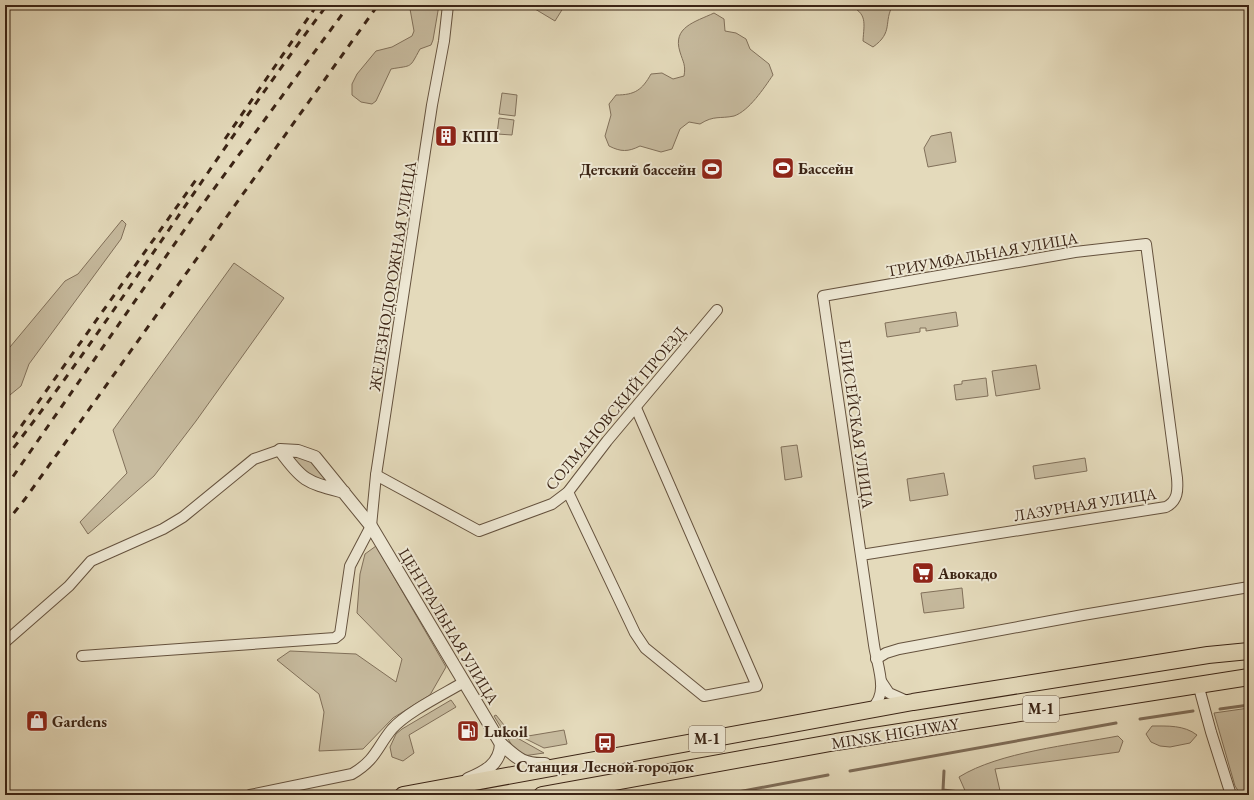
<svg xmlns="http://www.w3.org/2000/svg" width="1254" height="800" font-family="'EB Garamond',serif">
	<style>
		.green { fill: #c7bb9f; stroke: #81705a }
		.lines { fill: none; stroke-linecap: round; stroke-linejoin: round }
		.stream { stroke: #7e6c57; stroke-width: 3 }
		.minor-casing { stroke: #65523e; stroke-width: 12 }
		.tertiary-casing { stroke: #65523e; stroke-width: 14 }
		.trunk-casing { stroke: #3b2415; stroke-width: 18 }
		.minor { stroke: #ede7d3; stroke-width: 10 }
		.tertiary { stroke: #ede7d3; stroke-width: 12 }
		.trunk { stroke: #e4dabb; stroke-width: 16 }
		.rail { stroke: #3b2415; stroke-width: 3; stroke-dasharray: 7 7; stroke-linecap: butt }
		.labels { text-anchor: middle; stroke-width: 4; stroke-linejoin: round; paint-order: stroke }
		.shield { fill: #ede7d3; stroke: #705e4e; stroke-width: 1 }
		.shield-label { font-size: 15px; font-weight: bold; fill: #3b2415 }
		.poi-label { font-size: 16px; font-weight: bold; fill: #3b2415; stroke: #ede7d3; text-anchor: start }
		.street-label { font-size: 16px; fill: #3b2415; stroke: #ede7d3 }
	</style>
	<rect width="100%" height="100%" fill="#e4dabb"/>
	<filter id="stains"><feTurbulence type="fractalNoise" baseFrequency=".005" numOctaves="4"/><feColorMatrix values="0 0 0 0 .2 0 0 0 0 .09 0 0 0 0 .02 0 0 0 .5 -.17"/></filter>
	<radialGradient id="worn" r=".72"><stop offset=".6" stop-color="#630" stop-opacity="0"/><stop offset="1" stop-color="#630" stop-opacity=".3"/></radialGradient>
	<g class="green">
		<path d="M414,5H439L433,40L431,45L420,49C409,69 413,65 391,69L376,101L372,104L361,102L352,95V84L357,74L376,51L392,47L412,36L414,31L410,9Z"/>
		<polygon points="537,5 565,5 555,21 535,9"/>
		<path d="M848,5H893C883,22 894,32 873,47L863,41C864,23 868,13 848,5Z"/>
		<path d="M714,13L724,19L725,31L736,33L746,39L750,49L769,64L773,75C764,88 749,111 734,116C720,119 714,115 700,124L689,122L680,129L672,149L661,152L640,146C628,152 621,152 609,146L605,136L611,115L609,104L616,95C635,95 642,90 651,74L662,73L673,79L684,76C686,65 683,62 680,52C672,27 695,22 714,13Z"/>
		<polygon points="502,93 517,95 515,116 499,114"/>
		<polygon points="499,118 514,120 512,135 497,134"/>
		<polygon points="951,132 956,162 928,167 924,148 931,136"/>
		<polygon points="122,220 126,224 121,239 29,364 21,386 5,399 5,353 65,281 78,274"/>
		<polygon points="234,263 284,298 196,421 154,476 88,534 80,522 127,473 113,430"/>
		<polygon points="956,312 958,326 926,331 926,328 920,328 920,332 887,337 885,323"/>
		<polygon points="1036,365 1040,389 996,396 992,371"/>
		<polygon points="986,378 988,396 956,400 954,385 962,384 962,381"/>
		<polygon points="797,445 802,477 785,480 781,447"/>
		<polygon points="292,455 311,460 334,485 321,483 294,463"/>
		<polygon points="1085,458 1087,471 1035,479 1033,466"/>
		<polygon points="944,473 948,495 910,501 907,479"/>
		<polygon points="376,546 446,667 430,695 393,718 363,749 319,751 324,712 319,694 277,660 290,651 356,654 396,682 402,659 357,613 360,574 365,554"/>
		<polygon points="962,588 964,608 924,613 921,593"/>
		<polygon points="451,700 456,707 409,735 414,753 403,761 392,757 390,747 396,734 402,729"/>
		<polygon points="1249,708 1249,794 1239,792 1235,786 1214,713"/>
		<polygon points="496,715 512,735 544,753 523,756 513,747 494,716"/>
		<path d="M1152,726C1168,726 1184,725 1197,735L1190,743L1170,747L1160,746L1151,742L1146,734Z"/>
		<polygon points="564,730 567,744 544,748 522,737"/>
		<path d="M1118,736L1123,741L1119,752L995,769L1001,795H967L959,777C999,752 1071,745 1118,736Z"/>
	</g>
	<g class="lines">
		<g class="stream">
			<polyline points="1220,709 1249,705"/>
			<polyline points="1140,719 1193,711"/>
			<polyline points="850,771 1116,723"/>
			<polyline points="944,771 943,790 960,792 962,795"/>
			<polyline points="722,795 828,775"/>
		</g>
		<g class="minor-casing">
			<g id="minor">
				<polyline points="376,475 479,531 552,504 568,492 607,441 717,310"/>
				<polyline points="568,492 635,633 645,648 704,696 757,686 636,408"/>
				<path d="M861,555L1166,507C1178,501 1178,490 1177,478L1146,244L1075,252L823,296L874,645C877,666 890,694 871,709"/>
				<polyline points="5,642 69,586 91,561 163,529 183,517 254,459 280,450"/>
				<polyline points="82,656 335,638 340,634 350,566 371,526 376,475 432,105 444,41 448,5"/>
				<polyline points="876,659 886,653 899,649 1083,615 1249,587"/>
				<polyline points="881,681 889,693 907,701"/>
				<polyline points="1198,684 1211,732 1231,795"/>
				<path d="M250,795L352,774C376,760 377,747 392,729C407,712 444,694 464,682"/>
			</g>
		</g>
		<g class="tertiary-casing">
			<g id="tertiary">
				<path d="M344,492C307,482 303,482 280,450L298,451L315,457L371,526L501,744C517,758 523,765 545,764"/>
				<path d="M468,779C485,772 500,764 501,744"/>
			</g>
		</g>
		<g class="trunk-casing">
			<g id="trunk">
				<polyline points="403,795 913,702 1208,655 1249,651"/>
				<polyline points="542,795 836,742 1249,677"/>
			</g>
		</g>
		<use href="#minor" class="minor"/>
		<use href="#tertiary" class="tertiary"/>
		<use href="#trunk" class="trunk"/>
		<g class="rail">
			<polyline points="225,139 317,5"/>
			<polyline points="5,449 198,177"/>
			<path d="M5,459C119,312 216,153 327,5"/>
			<polyline points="5,488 194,216 349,5"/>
			<polyline points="5,524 25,499 378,5"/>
		</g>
	</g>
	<defs>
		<g id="building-square" transform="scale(1.15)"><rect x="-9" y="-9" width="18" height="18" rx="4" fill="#8f2418" stroke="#ede7d3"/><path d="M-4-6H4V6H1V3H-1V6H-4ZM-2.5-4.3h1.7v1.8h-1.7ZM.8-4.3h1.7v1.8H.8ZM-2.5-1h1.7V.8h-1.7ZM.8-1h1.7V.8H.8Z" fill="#fff"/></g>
		<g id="stadium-square" transform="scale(1.15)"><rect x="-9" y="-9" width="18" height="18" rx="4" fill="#8f2418" stroke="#ede7d3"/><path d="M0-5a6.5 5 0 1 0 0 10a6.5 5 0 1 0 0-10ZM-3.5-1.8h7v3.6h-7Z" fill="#fff"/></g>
		<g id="supermarket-square" transform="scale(1.15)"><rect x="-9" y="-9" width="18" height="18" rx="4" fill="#8f2418" stroke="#ede7d3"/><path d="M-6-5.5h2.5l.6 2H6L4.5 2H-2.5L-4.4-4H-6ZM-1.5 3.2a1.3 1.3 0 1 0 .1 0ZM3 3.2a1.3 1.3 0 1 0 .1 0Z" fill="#fff"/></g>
		<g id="shop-square" transform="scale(1.15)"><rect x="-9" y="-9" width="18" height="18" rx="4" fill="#8f2418" stroke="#ede7d3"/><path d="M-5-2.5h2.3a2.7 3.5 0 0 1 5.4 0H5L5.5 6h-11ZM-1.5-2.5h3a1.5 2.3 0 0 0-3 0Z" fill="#fff"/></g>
		<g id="fuel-square" transform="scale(1.15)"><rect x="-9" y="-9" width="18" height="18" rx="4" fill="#8f2418" stroke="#ede7d3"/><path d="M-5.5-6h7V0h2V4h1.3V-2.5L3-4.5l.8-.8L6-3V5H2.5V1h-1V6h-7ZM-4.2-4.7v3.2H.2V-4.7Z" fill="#fff"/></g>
		<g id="bus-square" transform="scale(1.15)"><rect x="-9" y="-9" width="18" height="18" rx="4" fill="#8f2418" stroke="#ede7d3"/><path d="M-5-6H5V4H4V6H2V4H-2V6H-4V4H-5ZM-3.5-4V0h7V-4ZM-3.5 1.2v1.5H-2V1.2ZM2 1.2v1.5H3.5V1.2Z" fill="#fff"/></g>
	</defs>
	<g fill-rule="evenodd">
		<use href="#building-square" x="446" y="136"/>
		<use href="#stadium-square" x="783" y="168"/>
		<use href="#stadium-square" x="712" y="169"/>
		<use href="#supermarket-square" x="923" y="573"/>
		<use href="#shop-square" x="37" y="721"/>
		<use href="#fuel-square" x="468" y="731"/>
		<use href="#bus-square" x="605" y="743"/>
	</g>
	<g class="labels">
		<g class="shield">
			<rect x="1023" y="696" width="36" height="26" rx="3"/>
			<rect x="689" y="726" width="36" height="26" rx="3"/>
		</g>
		<g class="shield-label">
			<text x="1041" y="714">М-1</text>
			<text x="707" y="744">М-1</text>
		</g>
		<g class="poi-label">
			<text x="462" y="142">КПП</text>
			<text x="798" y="174">Бассейн</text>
			<text x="696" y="175" text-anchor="end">Детский бассейн</text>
			<text x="938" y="579">Авокадо</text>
			<text x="52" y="727">Gardens</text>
			<text x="484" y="737">Lukoil</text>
			<text x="605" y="772" text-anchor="middle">Станция Лесной городок</text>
		</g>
		<g class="street-label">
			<text transform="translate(982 254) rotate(-10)" y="6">ТРИУМФАЛЬНАЯ УЛИЦА</text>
			<text transform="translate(392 276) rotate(-81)" y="6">ЖЕЛЕЗНОДОРОЖНАЯ УЛИЦА</text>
			<text transform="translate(615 408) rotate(-50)" y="6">СОЛМАНОВСКИЙ ПРОЕЗД</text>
			<text transform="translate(857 424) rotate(82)" y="6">ЕЛИСЕЙСКАЯ УЛИЦА</text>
			<text transform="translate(1085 504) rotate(-9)" y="6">ЛАЗУРНАЯ УЛИЦА</text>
			<text transform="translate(449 626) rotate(59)" y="6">ЦЕНТРАЛЬНАЯ УЛИЦА</text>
			<text transform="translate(895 733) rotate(-9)" y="6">MINSK HIGHWAY</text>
		</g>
	</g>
	<rect width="1254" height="800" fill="none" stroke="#e4dabb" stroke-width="20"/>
	<rect x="6" y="6" width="1242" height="788" fill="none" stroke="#3b2415" stroke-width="2"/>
	<rect x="10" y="10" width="1234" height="780" fill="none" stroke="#3b2415"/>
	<rect width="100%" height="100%" filter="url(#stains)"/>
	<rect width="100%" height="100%" fill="url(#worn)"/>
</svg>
